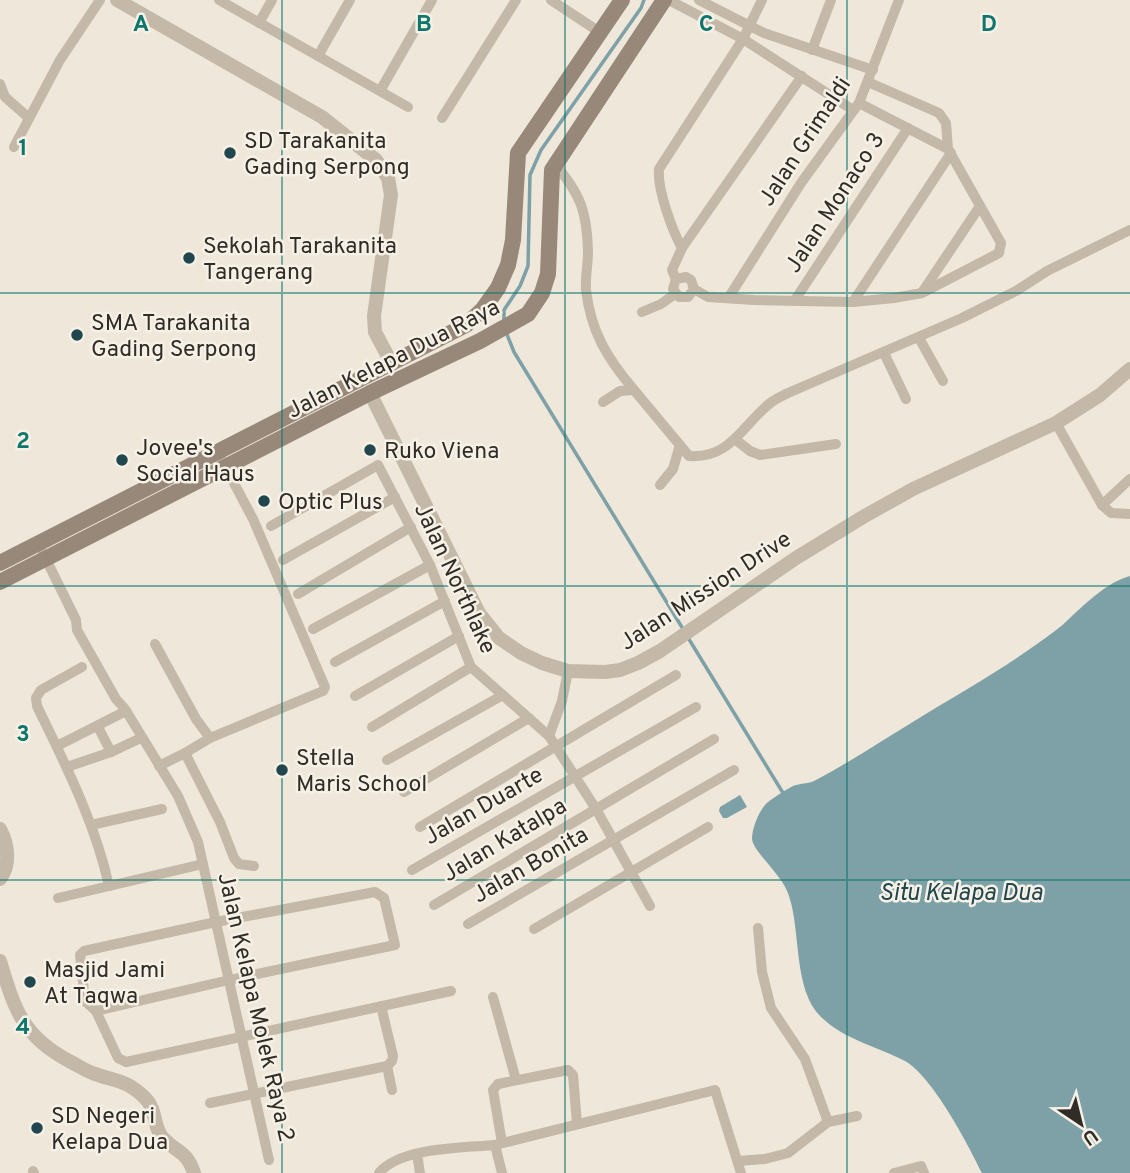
<svg xmlns="http://www.w3.org/2000/svg" width="1130" height="1173" font-family="Overpass,sans-serif">
	<style>
		.water { fill: #7da1a7 }
		.lines { fill: none; stroke-linecap: round; stroke-linejoin: round }
		.stream { stroke: #7da1a7; stroke-width: 3.5 }
		.minor { stroke: #c4b8a8; stroke-width: 10 }
		.tertiary { stroke: #c4b8a8; stroke-width: 14 }
		.secondary { stroke: #98887a; stroke-width: 16 }
		.grid { fill: none; stroke: #0f766e; stroke-width: 2; stroke-opacity: 0.55 }
		.poi-dot { fill: #22464e; stroke: #f6f1e6; stroke-width: 2.5 }
		.labels { text-anchor: middle; stroke-width: 5; stroke-linejoin: round; paint-order: stroke }
		.poi-label { font-size: 23px; fill: #322c27; stroke: #f6f1e6; text-anchor: start }
		.street-label { font-size: 23px; fill: #322c27; stroke: #f6f1e6 }
		.water-label { font-size: 24px; font-style: italic; fill: #22464e; stroke: #f6f1e6 }
		.grid-label { font-size: 23px; text-anchor: middle; font-weight: bold; fill: #0f766e; stroke: #f6f1e6; stroke-width: 5; stroke-linejoin: round; paint-order: stroke }
	</style>
	<rect width="100%" height="100%" fill="#eee7da"/>
	<g class="water">
		<path d="M1130,576V1173H982C968,1144 932,1076 905,1061C876,1046 845,1040 821,1017C793,990 801,931 789,896C783,875 753,852 752,839C752,829 758,813 765,805C768,801 791,786 796,785C803,783 809,784 816,780C850,762 883,740 916,720C956,695 998,672 1037,644C1048,636 1060,628 1070,618C1086,603 1109,581 1130,576Z"/>
		<polygon points="740,795 747,807 727,818 723,818 719,811 720,807"/>
	</g>
	<g class="lines">
		<g class="stream">
			<polyline points="504,321 504,310 520,286 528,266 530,175 541,150 641,8 644,0"/>
			<polyline points="506,332 514,352 683,629"/>
			<polyline points="687,636 783,793"/>
		</g>
		<g class="minor">
			<polyline points="219,0 408,107"/>
			<polyline points="551,0 601,33"/>
			<polyline points="669,0 743,39 853,110"/>
			<polyline points="699,0 764,33 873,70"/>
			<polyline points="259,23 272,0"/>
			<polyline points="812,50 831,0"/>
			<polyline points="318,56 350,0"/>
			<polyline points="0,84 5,97 29,118"/>
			<polyline points="380,91 432,0"/>
			<polyline points="859,103 948,149"/>
			<polyline points="442,118 516,0"/>
			<polyline points="14,147 60,60 100,0"/>
			<path d="M555,164C581,195 587,212 588,252C588,264 585,278 586,290C591,332 607,358 634,390"/>
			<path d="M682,248C672,230 657,189 659,169L743,39L762,0"/>
			<polyline points="676,279 672,270 682,248 802,76"/>
			<polyline points="694,289 688,297 679,297 673,289 676,279 686,277 691,280 694,289 708,297 754,300 853,302 894,298 922,293 999,253 1001,243 948,149 946,123 939,113 868,82"/>
			<polyline points="923,291 980,206"/>
			<polyline points="729,297 801,183 859,103 899,0"/>
			<polyline points="795,300 908,128"/>
			<polyline points="853,302 951,153"/>
			<polyline points="642,312 661,304 675,294"/>
			<polyline points="919,338 943,381"/>
			<polyline points="884,353 906,399"/>
			<path d="M603,402L620,391L634,390L689,456C730,459 742,426 769,404C775,399 782,396 788,393L962,318L1016,291L1047,271L1130,230"/>
			<polyline points="1056,423 1102,505 1111,513 1130,514"/>
			<polyline points="736,440 750,451 760,455 836,444"/>
			<polyline points="218,453 253,519 325,687 323,691 210,738 185,753 220,822 234,858 239,864 254,866"/>
			<polyline points="660,485 673,469 680,445"/>
			<polyline points="1102,505 1130,479"/>
			<polyline points="271,526 378,465 430,565 471,667 549,736 596,809 650,906"/>
			<polyline points="43,553 76,620 77,630 116,699 125,709 178,796 198,842 269,1160"/>
			<polyline points="283,560 395,497"/>
			<polyline points="298,594 411,527"/>
			<polyline points="313,629 430,565"/>
			<polyline points="155,644 196,719 210,738"/>
			<polyline points="335,662 445,601"/>
			<path d="M82,667L41,690L36,698L37,706C65,764 95,822 109,886"/>
			<polyline points="355,696 459,636"/>
			<polyline points="98,727 111,752"/>
			<polyline points="372,727 471,667"/>
			<polyline points="549,736 562,701 568,671"/>
			<polyline points="57,746 126,711"/>
			<polyline points="387,760 503,695"/>
			<polyline points="159,766 185,753"/>
			<polyline points="67,767 111,752 141,738"/>
			<polyline points="404,792 529,718"/>
			<polyline points="91,825 162,809"/>
			<polyline points="420,827 676,675"/>
			<polyline points="412,870 696,707"/>
			<polyline points="58,898 203,864"/>
			<polyline points="434,905 714,739"/>
			<polyline points="468,924 734,770"/>
			<polyline points="758,928 762,972 771,1008 805,1059 828,1122"/>
			<polyline points="534,929 708,827"/>
			<polyline points="493,997 516,1080"/>
			<polyline points="96,1011 229,980 395,945 384,898 375,892 216,922 84,951 80,955 85,1001 96,1011 118,1058 126,1062 451,991"/>
			<polyline points="387,1066 392,1090"/>
			<polyline points="210,1103 387,1066 392,1061 393,1056 381,1006"/>
			<polyline points="502,1143 493,1090 498,1084 568,1070 573,1075 577,1124"/>
			<polyline points="495,1145 715,1090 741,1173"/>
			<polyline points="417,1154 420,1173"/>
			<polyline points="738,1161 765,1159 788,1153 828,1122 857,1116"/>
			<polyline points="33,1171 34,1173"/>
			<path d="M379,1173C400,1147 463,1148 495,1145L502,1173"/>
			<polyline points="894,1173 921,1166 924,1173"/>
		</g>
		<g class="tertiary">
			<polyline points="117,0 322,117 376,160 388,178 391,195 374,316 375,332 392,364"/>
			<polyline points="370,393 479,613 499,638 521,653 542,663 568,671 605,672 620,670 638,663 660,651 796,558 863,517 913,489 1056,423 1100,395 1130,369"/>
			<path d="M0,829C8,844 11,865 0,879"/>
			<path d="M0,961C15,1011 23,1037 71,1062C79,1066 86,1071 95,1074C118,1082 127,1080 146,1099C157,1110 153,1128 163,1138C177,1153 187,1151 194,1173"/>
		</g>
		<g class="secondary">
			<polyline points="0,563 466,325 483,309 498,288 508,265 513,240 518,153 622,0"/>
			<polyline points="0,582 370,393 480,341 528,314 542,293 548,274 552,170 664,0"/>
		</g>
	</g>
	<path class="grid" d="M282,0V1173M565,0V1173M847,0V1173M0,293H1130M0,586H1130M0,880H1130"/>
	<g class="poi-dot">
		<circle cx="230" cy="153" r="7"/>
		<circle cx="189" cy="258" r="7"/>
		<circle cx="77" cy="335" r="7"/>
		<circle cx="370" cy="450" r="7"/>
		<circle cx="122" cy="460" r="7"/>
		<circle cx="264" cy="501" r="7"/>
		<circle cx="282" cy="770" r="7"/>
		<circle cx="30" cy="982" r="7"/>
		<circle cx="37" cy="1128" r="7"/>
	</g>
	<g class="labels">
		<g class="poi-label">
			<text x="244" y="148">SD Tarakanita<tspan x="244" dy="26">Gading Serpong</tspan></text>
			<text x="203" y="253">Sekolah Tarakanita<tspan x="203" dy="26">Tangerang</tspan></text>
			<text x="91" y="330">SMA Tarakanita<tspan x="91" dy="26">Gading Serpong</tspan></text>
			<text x="136" y="455">Jovee's<tspan x="136" dy="26">Social Haus</tspan></text>
			<text x="384" y="458">Ruko Viena</text>
			<text x="278" y="509">Optic Plus</text>
			<text x="296" y="765">Stella<tspan x="296" dy="26">Maris School</tspan></text>
			<text x="44" y="977">Masjid Jami<tspan x="44" dy="26">At Taqwa</tspan></text>
			<text x="51" y="1123">SD Negeri<tspan x="51" dy="26">Kelapa Dua</tspan></text>
		</g>
		<g class="street-label">
			<text transform="translate(804 141) rotate(-57)" y="8">Jalan Grimaldi</text>
			<text transform="translate(834 202) rotate(-57)" y="8">Jalan Monaco 3</text>
			<text transform="translate(393 358) rotate(-27)" y="8">Jalan Kelapa Dua Raya</text>
			<text transform="translate(456 578) rotate(65)" y="8">Jalan Northlake</text>
			<text transform="translate(705 590) rotate(-33)" y="8">Jalan Mission Drive</text>
			<text transform="translate(483 805) rotate(-30)" y="8">Jalan Duarte</text>
			<text transform="translate(504 839) rotate(-31)" y="8">Jalan Katalpa</text>
			<text transform="translate(530 864) rotate(-30)" y="8">Jalan Bonita</text>
			<text transform="translate(257 1007) rotate(77)" y="8">Jalan Kelapa Molek Raya 2</text>
		</g>
		<g class="water-label">
			<text x="961" y="900">Situ Kelapa Dua</text>
		</g>
	</g>
	<g class="grid-label">
		<text x="141" y="31">A</text>
		<text x="424" y="31">B</text>
		<text x="706" y="31">C</text>
		<text x="989" y="31">D</text>
		<text x="23" y="155">1</text>
		<text x="23" y="448">2</text>
		<text x="23" y="741">3</text>
		<text x="23" y="1034">4</text>
	</g>
	<g transform="translate(1081 1124) rotate(145)" stroke="#f6f1e6" stroke-width="5" paint-order="stroke">
	<path d="M0-5L12 26L0 18L-12 26Z" fill="#322c27"/>
	<text y="-10" font-size="19" font-weight="bold" text-anchor="middle" fill="#322c27">U</text>
	</g>
</svg>
